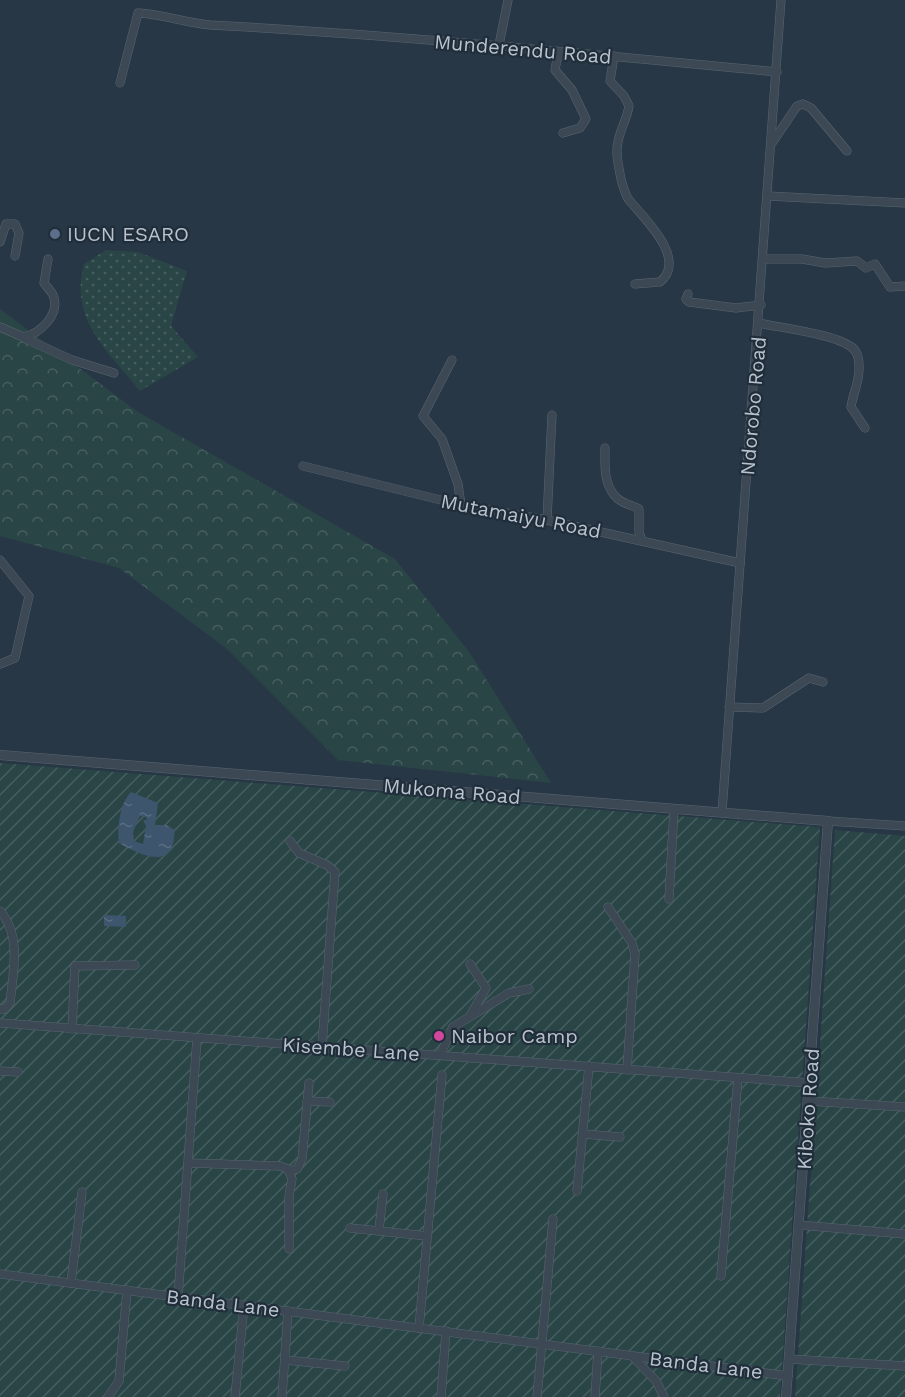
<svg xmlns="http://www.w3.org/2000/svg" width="905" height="1397" font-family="'Work Sans',sans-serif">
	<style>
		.grass { fill: url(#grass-dots) }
		.forest { fill: url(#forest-crowns) }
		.garden { fill: url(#garden-furrows) }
		.water { fill: url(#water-ripples); fill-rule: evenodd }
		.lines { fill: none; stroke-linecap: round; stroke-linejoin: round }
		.minor-casing { stroke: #5a6671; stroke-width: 9 }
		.tertiary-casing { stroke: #5a6671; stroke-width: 10 }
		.minor { stroke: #3c4854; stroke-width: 8 }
		.tertiary { stroke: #3c4854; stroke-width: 9 }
		.service-dot { fill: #5c6f8a; stroke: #202d3a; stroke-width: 2 }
		.hotel-dot { fill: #d1479c; stroke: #202d3a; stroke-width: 2 }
		.labels { text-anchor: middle; stroke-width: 4.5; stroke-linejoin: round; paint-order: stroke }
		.street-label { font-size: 20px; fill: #b9c3cd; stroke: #202d3a }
		.poi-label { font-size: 20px; fill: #b9c3cd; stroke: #202d3a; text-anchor: start }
	</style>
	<defs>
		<pattern id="grass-dots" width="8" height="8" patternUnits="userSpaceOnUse" patternTransform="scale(1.5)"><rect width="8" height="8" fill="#294546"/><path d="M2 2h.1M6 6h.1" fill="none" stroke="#465e60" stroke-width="1.8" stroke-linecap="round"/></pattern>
		<pattern id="forest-crowns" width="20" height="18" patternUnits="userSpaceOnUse" patternTransform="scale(1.5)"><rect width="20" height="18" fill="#294546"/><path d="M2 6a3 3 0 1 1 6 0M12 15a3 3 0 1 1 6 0" fill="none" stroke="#465e60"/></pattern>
		<pattern id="garden-furrows" width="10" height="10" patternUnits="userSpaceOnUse" patternTransform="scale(1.5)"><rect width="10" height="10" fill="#294546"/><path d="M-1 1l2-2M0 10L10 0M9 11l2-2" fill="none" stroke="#465e60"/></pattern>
		<pattern id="water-ripples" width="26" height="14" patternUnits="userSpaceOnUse" patternTransform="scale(1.5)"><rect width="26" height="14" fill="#3d566e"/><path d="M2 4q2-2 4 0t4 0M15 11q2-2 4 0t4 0" fill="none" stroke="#576d82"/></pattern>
	</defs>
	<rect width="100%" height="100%" fill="#273745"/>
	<path class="grass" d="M106,250L138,252L187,271L171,326L198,357L140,391C107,350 69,320 84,264Z"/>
	<polygon class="forest" points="0,309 138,412 395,559 470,653 551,783 338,760 227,649 119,568 0,536"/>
	<g class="garden">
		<polygon points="0,763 820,827 780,1397 0,1397"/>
		<polygon points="835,830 905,836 905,1397 795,1397"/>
	</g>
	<g class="water">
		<path d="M131,792L158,803L155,825H166L175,830C174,836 174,844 171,849C162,867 131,850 119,843C117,827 120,803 131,792ZM140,816L146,817L147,820H143L146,826L143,844L134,841L133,832Z"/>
		<polygon points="104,915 126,916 126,927 104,926"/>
	</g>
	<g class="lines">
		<g class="minor-casing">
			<g id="minor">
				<polyline points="499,45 508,0"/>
				<path d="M614,56L610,81L624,96L629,106C627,119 620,130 618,142C615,153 619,168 621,179C623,186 625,195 629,200C644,218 688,259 660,282L635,284"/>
				<path d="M120,83L138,13C162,14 186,23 210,25C399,35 588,54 777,72"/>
				<polyline points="563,133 580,128 586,119 572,90 555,70 557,59 566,51"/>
				<polyline points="772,143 797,106 803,104 811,108 847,151"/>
				<polyline points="768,196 905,203"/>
				<polyline points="0,242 6,224 15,224 19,233 15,256"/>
				<polyline points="764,259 802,259 825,263 857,261 866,268 875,264 890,287 905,286"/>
				<polyline points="688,294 686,299 689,302 736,308 761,305"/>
				<path d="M759,323C782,328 832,334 850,346C857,350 859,358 859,366C860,381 853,393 851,407L865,428"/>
				<path d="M0,327L23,337C40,334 61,314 53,295C51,291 47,287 44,283L48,259"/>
				<polyline points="24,338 72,360 114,373"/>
				<polyline points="452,360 423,416 442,439 458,484 461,505"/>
				<path d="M605,448C605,465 603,485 617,498C623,504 632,505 639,509V532L642,541"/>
				<polyline points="303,466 461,505 547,520 740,563"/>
				<polyline points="547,520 552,415"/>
				<polyline points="0,560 29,596 15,658 0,664"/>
				<polyline points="729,707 763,708 809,678 823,682"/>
				<polyline points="722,812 781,0"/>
				<polyline points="828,821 905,826"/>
				<polyline points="290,841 299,853 327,865 335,872 322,1046"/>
				<polyline points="669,899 674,809"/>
				<polyline points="608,907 632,943 635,954 627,1070"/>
				<path d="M0,911C22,935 13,973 10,1003L5,1009H0"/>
				<polyline points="470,964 486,988 471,1014"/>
				<polyline points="0,1023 810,1083"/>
				<polyline points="72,1029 75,966 135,965"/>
				<polyline points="440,1055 453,1027 509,993 529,989"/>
				<polyline points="0,1071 18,1072"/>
				<polyline points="307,1101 330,1102"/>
				<polyline points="809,1101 905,1107"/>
				<polyline points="583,1134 620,1137"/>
				<polyline points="189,1163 280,1166 288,1169 292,1179 289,1196 289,1249"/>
				<polyline points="290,1171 297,1169 302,1159 309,1083"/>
				<polyline points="577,1191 589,1066"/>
				<polyline points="799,1225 905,1234"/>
				<polyline points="350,1228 427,1236"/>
				<polyline points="379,1230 383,1194"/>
				<polyline points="0,1274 788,1376"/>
				<polyline points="721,1276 738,1078"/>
				<polyline points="71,1283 82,1192"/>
				<polyline points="178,1297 197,1039"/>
				<polyline points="419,1328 442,1075"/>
				<polyline points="632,1356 656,1381 664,1397"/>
				<polyline points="789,1359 905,1366"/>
				<polyline points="285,1360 345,1366"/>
				<polyline points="108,1397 119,1381 127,1290"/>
				<polyline points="235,1397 244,1305"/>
				<polyline points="282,1397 288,1311"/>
				<polyline points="441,1397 446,1331"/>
				<polyline points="537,1397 553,1219"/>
				<polyline points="595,1397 598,1351"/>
			</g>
		</g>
		<g class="tertiary-casing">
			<polyline id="tertiary" points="0,755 828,821 786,1397"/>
		</g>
		<use href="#minor" class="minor"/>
		<use href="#tertiary" class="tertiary"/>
	</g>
	<circle class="service-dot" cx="55" cy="234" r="6"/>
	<circle class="hotel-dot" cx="439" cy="1036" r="6"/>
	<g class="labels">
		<g class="street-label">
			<text transform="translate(523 49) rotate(5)" y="7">Munderendu Road</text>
			<text transform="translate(753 406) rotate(-85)" y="7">Ndorobo Road</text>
			<text transform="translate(521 516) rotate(11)" y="7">Mutamaiyu Road</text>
			<text transform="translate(452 791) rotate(5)" y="7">Mukoma Road</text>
			<text transform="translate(351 1049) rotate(4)" y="7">Kisembe Lane</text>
			<text transform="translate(808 1109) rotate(-86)" y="7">Kiboko Road</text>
			<text transform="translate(223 1303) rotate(7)" y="7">Banda Lane</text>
			<text transform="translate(706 1365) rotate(7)" y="7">Banda Lane</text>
		</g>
		<g class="poi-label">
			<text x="67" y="241">IUCN ESARO</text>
			<text x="451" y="1043">Naibor Camp</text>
		</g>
	</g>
</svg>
